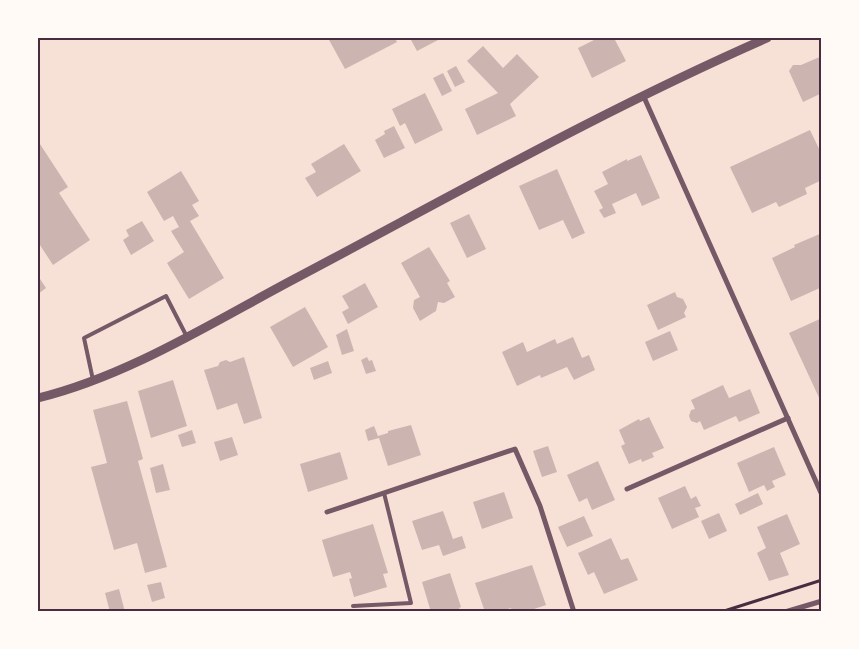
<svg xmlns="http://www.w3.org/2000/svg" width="859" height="649" font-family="'Noto Sans',sans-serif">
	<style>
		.building { fill: #ccb4b1 }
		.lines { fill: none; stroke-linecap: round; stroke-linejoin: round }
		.path { stroke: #4a2c40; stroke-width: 3 }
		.service { stroke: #755966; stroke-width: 4 }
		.minor { stroke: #755966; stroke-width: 5 }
		.tertiary { stroke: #755966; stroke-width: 9 }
		.neatline { fill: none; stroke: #4a2c40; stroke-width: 2 }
	</style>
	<rect width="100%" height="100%" fill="#f7e1d7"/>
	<g class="building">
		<polygon points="328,38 395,38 397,42 345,69"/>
		<polygon points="410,38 436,38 438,40 417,51"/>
		<polygon points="595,38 614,38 626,61 592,78 578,48 596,39"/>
		<polygon points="483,46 503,68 517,54 539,77 510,104 516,116 477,135 465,109 498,93 467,61"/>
		<polygon points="822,56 822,93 803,102 789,71 793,65 801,65"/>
		<polygon points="456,66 465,82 455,87 447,71"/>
		<polygon points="443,73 452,91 442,96 433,78"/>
		<polygon points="425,93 443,130 415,144 405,123 400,126 392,109"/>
		<polygon points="394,126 405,148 384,158 375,140 385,134 384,131"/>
		<polygon points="810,130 822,155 822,180 805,188 807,194 779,207 776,202 752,213 730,167"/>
		<polygon points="38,141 68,187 59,193 90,240 53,265 38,242"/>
		<polygon points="344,144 361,171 317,197 305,178 316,172 311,164"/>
		<polygon points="641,155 660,198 642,206 636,193 612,204 616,213 604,218 599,210 603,208 594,191 608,184 602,172 627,159 627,161"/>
		<polygon points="557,169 585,233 572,239 563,220 539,230 519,186"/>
		<polygon points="181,171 199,201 192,205 199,216 190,221 224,278 189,299 167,263 184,252 171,231 179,227 173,216 164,221 147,192"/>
		<polygon points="469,214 486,249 467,258 450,223"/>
		<polygon points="142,221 154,241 131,255 123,240 129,236 126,230"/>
		<polygon points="822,233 822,287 791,301 772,258 795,247 794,245"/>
		<polygon points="429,247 450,281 447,283 455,297 444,303 438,302 436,311 420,321 413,308 414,300 420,297 401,263"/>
		<polygon points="38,276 46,288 38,294"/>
		<polygon points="365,283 378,307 348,324 342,312 349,308 342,296"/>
		<polygon points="675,292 677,297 683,299 687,307 684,313 686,317 658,330 647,305"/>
		<polygon points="305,307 328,347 293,367 270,327"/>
		<polygon points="822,318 822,404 789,333"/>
		<polygon points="347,329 354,351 342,355 336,335"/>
		<polygon points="670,331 678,350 653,361 645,342"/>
		<polygon points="573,337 582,358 589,355 595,370 574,380 567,367 541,378 540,375 517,386 502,352 523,342 527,352 555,339 557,344"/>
		<polygon points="244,357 262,418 244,424 237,403 217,410 204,370 218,366 220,362 226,360 230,362"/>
		<polygon points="367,357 369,361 372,360 376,371 366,374 361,360"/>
		<polygon points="328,361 332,373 314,380 310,368"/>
		<polygon points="173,380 187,426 151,438 138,391"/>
		<polygon points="723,385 729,398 750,389 760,413 739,422 736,416 704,430 700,421 697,423 691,421 689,416 691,410 695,409 691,400"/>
		<polygon points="127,401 143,459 138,461 167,567 145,573 137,543 114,550 91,467 107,463 93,410"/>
		<polygon points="649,417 664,448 652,453 654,457 642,462 641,459 629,464 621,446 625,444 619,430 639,419 640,421"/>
		<polygon points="411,425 421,455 388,466 379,438 368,441 365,430 374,426 378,436 388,433 388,431"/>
		<polygon points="192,430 196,443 182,447 178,435"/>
		<polygon points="232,437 238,455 220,461 214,442"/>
		<polygon points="548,446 557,472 542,477 533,451"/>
		<polygon points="774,447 786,475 772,481 775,487 767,491 764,485 749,492 737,463"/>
		<polygon points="340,452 348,479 308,492 300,464"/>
		<polygon points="598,461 615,500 592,510 587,498 579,502 567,475"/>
		<polygon points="163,464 170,490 156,493 150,468"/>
		<polygon points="685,486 691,499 696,496 701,506 695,508 699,517 672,529 658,498"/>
		<polygon points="504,492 513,518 482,529 473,502"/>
		<polygon points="758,493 763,504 740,515 735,504"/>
		<polygon points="443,511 453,539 462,536 466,548 443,556 439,545 422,550 412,521"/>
		<polygon points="719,513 727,531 709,539 701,521"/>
		<polygon points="787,514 800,544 780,553 789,575 769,581 757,553 766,548 757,527"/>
		<polygon points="584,516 593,536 567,547 558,527"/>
		<polygon points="373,524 388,573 383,574 387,587 354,597 349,579 352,578 350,572 333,577 322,540"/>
		<polygon points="611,538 621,560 628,558 638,580 604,594 594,572 588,575 578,553"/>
		<polygon points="532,565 546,605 525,612 512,612 511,608 500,612 485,612 475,583"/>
		<polygon points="450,573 461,607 459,608 461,612 431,612 422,582"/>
		<polygon points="161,582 165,598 152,602 147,585"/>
		<polygon points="119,589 125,612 110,612 105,593"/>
	</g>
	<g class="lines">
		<polyline class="path" points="721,612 822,580"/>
		<g class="service">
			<polyline points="93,380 84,338 166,296 187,337"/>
			<polyline points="353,606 411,603 384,493"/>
		</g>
		<g class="minor">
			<polyline points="643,95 822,495"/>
			<polyline points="627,489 788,418"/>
			<polyline points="327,512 515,449 540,506 574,612"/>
			<polyline points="785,612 822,601"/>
		</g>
		<path class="tertiary" d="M38,398C131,375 216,320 300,276C455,194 607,108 767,38"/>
	</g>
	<rect width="859" height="649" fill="none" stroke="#fffaf5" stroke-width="78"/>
	<rect x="39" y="39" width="781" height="571" class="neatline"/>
</svg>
